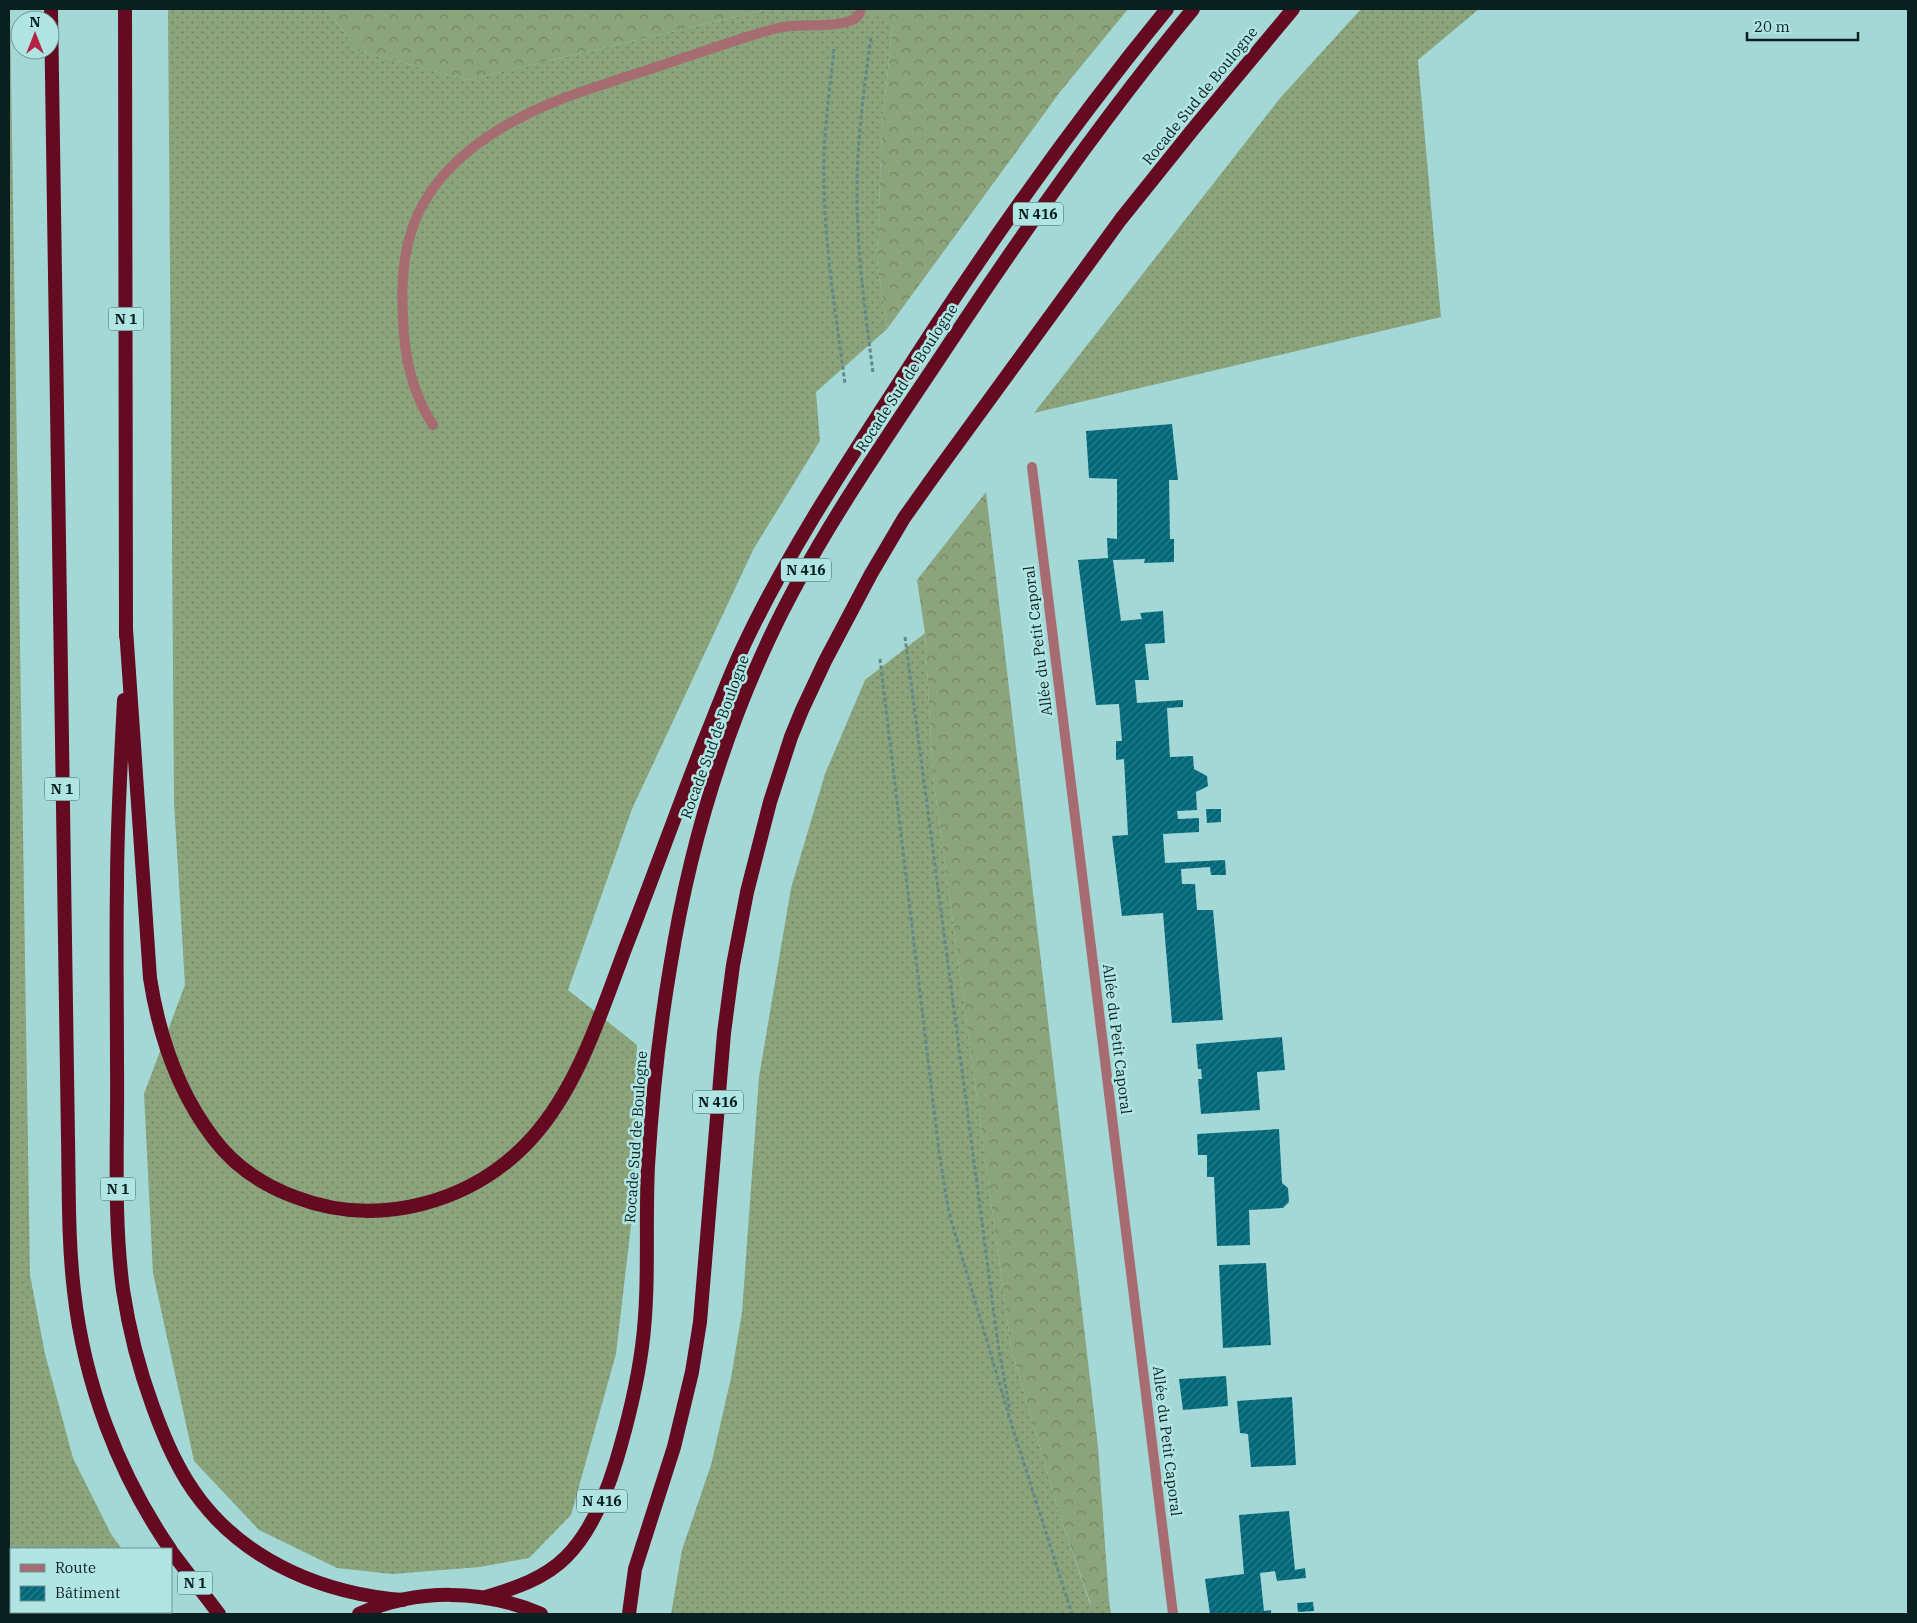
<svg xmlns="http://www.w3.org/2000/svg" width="1917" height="1623" font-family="'IBM Plex Serif',serif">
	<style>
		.grass { fill: url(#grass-dots) }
		.forest { fill: url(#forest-crowns) }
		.building { fill: url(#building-hatch) }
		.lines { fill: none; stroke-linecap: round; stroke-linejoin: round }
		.path { stroke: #628988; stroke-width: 3; stroke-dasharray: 4 2.5; stroke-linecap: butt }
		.service { stroke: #a66c71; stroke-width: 10 }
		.minor { stroke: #a66c71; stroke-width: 10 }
		.trunk { stroke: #640b22; stroke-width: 14 }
		.labels { text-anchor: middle; stroke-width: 5; stroke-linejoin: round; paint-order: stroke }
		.shield { fill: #b1e5e4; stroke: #3c5a5a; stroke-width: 1 }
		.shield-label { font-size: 14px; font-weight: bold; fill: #0a1f1f }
		.street-label { font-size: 15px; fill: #0a1f1f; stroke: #b1e5e4 }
	</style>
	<defs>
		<pattern id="grass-dots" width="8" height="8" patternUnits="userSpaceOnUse" patternTransform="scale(1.25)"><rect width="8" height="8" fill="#8ba47c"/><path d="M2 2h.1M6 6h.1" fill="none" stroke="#708565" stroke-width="1.8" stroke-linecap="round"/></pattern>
		<pattern id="forest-crowns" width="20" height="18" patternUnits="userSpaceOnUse" patternTransform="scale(1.25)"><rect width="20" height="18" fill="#8ba47c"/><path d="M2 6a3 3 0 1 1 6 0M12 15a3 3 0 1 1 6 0" fill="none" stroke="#708565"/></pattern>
		<pattern id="building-hatch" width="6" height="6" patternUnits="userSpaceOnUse" patternTransform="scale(1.25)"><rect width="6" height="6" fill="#006879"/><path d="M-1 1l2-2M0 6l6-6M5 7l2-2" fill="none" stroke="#2e7d8a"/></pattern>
	</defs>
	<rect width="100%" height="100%" fill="#a4d8d7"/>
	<g class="grass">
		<polygon points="9,9 10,9 30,1275 45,1354 73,1458 111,1534 122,1549 11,1549 11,1612 166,1612 168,1614 9,1614"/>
		<polygon points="168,9 326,9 359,51 468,80 768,9 857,9 893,19 882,128 877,261 887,329 816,392 820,441 753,550 632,809 568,990 637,1045 632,1217 616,1354 571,1515 529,1558 480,1567 392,1574 337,1568 259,1530 194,1461 153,1273 144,1094 185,985 174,802"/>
		<polygon points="1361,9 1479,9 1418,60 1441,317 1034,413 1281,97"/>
		<polygon points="925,633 933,776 1011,1348 1062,1522 1090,1604 1109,1600 1111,1614 671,1614 682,1550 711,1465 731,1378 742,1312 759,1077 791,888 825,774 865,680"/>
	</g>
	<g class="forest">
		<polygon points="326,9 768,9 468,80 359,51"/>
		<polygon points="857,9 1128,9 1060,92 887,329 877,261 882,128 893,20"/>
		<polygon points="986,492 1098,1447 1109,1600 1091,1605 1062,1522 1011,1348 933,776 925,633 917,580"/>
	</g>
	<g class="building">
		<polygon points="1172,424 1178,480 1169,480 1170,539 1174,539 1174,562 1144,563 1145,559 1113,560 1121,621 1142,619 1140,613 1163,611 1165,643 1145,644 1149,680 1135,680 1137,703 1183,700 1183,707 1167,708 1170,757 1193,756 1194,769 1207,776 1208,786 1196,792 1197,810 1177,811 1178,819 1199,818 1199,832 1163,834 1165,863 1225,860 1226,875 1211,875 1210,867 1181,869 1182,884 1195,884 1197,910 1213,910 1223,1020 1172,1023 1163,913 1122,916 1112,836 1128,835 1124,759 1116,760 1116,741 1122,741 1119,704 1096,705 1078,560 1108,558 1107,538 1117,539 1117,479 1089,478 1086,431"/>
		<polygon points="1206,809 1221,809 1221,822 1207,823"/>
		<polygon points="1282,1037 1285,1070 1257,1072 1260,1110 1201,1114 1198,1079 1202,1079 1201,1069 1198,1069 1196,1044"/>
		<polygon points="1279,1129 1282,1183 1288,1188 1289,1202 1283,1208 1249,1210 1250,1245 1217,1246 1214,1177 1207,1177 1207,1155 1198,1155 1197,1134"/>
		<polygon points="1266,1263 1271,1345 1223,1348 1219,1265"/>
		<polygon points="1226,1376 1228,1406 1183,1410 1179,1379"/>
		<polygon points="1292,1397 1296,1465 1251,1467 1248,1434 1240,1433 1237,1401"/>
		<polygon points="1289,1511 1295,1570 1305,1568 1306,1578 1277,1581 1275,1571 1260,1573 1264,1611 1271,1610 1271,1614 1210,1614 1205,1579 1244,1574 1239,1515"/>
		<polygon points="1313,1602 1314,1611 1298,1612 1297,1603"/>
	</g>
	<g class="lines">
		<g class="path">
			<path d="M871,38C862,101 854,165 858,228C860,276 867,325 873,373"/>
			<path d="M834,49C830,90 823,133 824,175C824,245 836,314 845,384"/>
			<polyline points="905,637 998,1344 1010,1411"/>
			<polyline points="880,659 939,1151 948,1208 954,1230 1012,1426 1072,1614"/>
			<polyline points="9,1590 11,1595"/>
			<polyline points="22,1612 24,1614"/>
		</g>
		<path class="service" d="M433,425C412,393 404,356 403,318C401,282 403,247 418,214C444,158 503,122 559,100C599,85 640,73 680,59C713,49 745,36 778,28C801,22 831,29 852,20C858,18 860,14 861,9"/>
		<polyline class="minor" points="1032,467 1173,1614"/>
		<g class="trunk">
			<path d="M51,9L68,1139C69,1190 68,1241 74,1291C84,1383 118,1473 170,1549"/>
			<polyline points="125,9 126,636"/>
			<path d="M126,629L150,978C159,1036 177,1091 214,1139C235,1167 263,1185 295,1197C378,1229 473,1203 532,1138C578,1087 601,1013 625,949C652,880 677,810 704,741C717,710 728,678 743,647C785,558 839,475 893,392C977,260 1068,130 1167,9"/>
			<path d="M124,700C121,761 117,823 117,884C116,944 117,1004 117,1063C118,1139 113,1215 123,1290C129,1330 139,1369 153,1407C165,1440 179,1473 201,1501C249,1563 326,1594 403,1600"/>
			<polyline points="171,1551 219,1614"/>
			<path d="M486,1597C515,1588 544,1579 566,1557C591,1532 606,1495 616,1462C627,1425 637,1385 642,1347C650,1287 645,1226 648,1166C652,1099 659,1033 670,968C688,854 720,744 769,639C818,534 889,435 953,338C1028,225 1107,113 1193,9"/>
			<path d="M359,1614C417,1588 483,1589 541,1614"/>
			<polyline points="629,1614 635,1569 674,1447 692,1372 700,1322 724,1033 733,965 747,892 770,802 791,737 802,710 825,661 871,574 904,518 936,473 1121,219 1194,128 1293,9"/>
		</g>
	</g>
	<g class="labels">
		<g class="shield">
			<rect x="1013" y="202.5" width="50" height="23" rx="4"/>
			<rect x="108.5" y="307.5" width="35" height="23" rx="4"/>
			<rect x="781" y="558.5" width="50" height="23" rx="4"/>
			<rect x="44.5" y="777.5" width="35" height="23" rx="4"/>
			<rect x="693" y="1090.5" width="50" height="23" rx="4"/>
			<rect x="100.5" y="1177.5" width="35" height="23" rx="4"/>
			<rect x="577" y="1489.5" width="50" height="23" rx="4"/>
			<rect x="177.5" y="1571.5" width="35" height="23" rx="4"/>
		</g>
		<g class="shield-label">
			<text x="1038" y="219">N 416</text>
			<text x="126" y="324">N 1</text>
			<text x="806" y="575">N 416</text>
			<text x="62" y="794">N 1</text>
			<text x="718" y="1107">N 416</text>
			<text x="118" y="1194">N 1</text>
			<text x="602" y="1506">N 416</text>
			<text x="195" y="1588">N 1</text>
		</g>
		<g class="street-label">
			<text transform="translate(1200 96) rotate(-51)" y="5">Rocade Sud de Boulogne</text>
			<text transform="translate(907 378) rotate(-57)" y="5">Rocade Sud de Boulogne</text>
			<text transform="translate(1038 641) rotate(-97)" y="5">Allée du Petit Caporal</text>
			<text transform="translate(715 737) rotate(-70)" y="5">Rocade Sud de Boulogne</text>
			<text transform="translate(1117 1039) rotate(83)" y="5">Allée du Petit Caporal</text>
			<text transform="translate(636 1137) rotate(-86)" y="5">Rocade Sud de Boulogne</text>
			<text transform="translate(1167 1441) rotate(83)" y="5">Allée du Petit Caporal</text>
		</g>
	</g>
	<rect width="1917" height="1623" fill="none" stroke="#0a1f1f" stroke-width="20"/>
	<rect x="10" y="1548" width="162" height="65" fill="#b1e5e4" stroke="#6e9695"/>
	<rect x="20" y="1564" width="25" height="8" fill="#a66c71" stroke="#6e9695"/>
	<text x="55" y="1573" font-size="15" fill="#0a1f1f">Route</text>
	<rect x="20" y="1586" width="25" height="15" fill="url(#building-hatch)" stroke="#6e9695"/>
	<text x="55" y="1598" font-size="15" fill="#0a1f1f">Bâtiment</text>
	<g transform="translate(35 35)"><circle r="24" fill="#b1e5e4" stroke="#6e9695"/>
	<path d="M0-4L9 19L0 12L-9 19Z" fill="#b42244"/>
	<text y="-8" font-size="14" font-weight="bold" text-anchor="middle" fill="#0a1f1f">N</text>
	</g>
	<path d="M1747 32v8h111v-8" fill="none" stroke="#0a1f1f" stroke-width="2.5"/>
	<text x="1754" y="32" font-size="15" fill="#0a1f1f" stroke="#b1e5e4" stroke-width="4" paint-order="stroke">20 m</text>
</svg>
